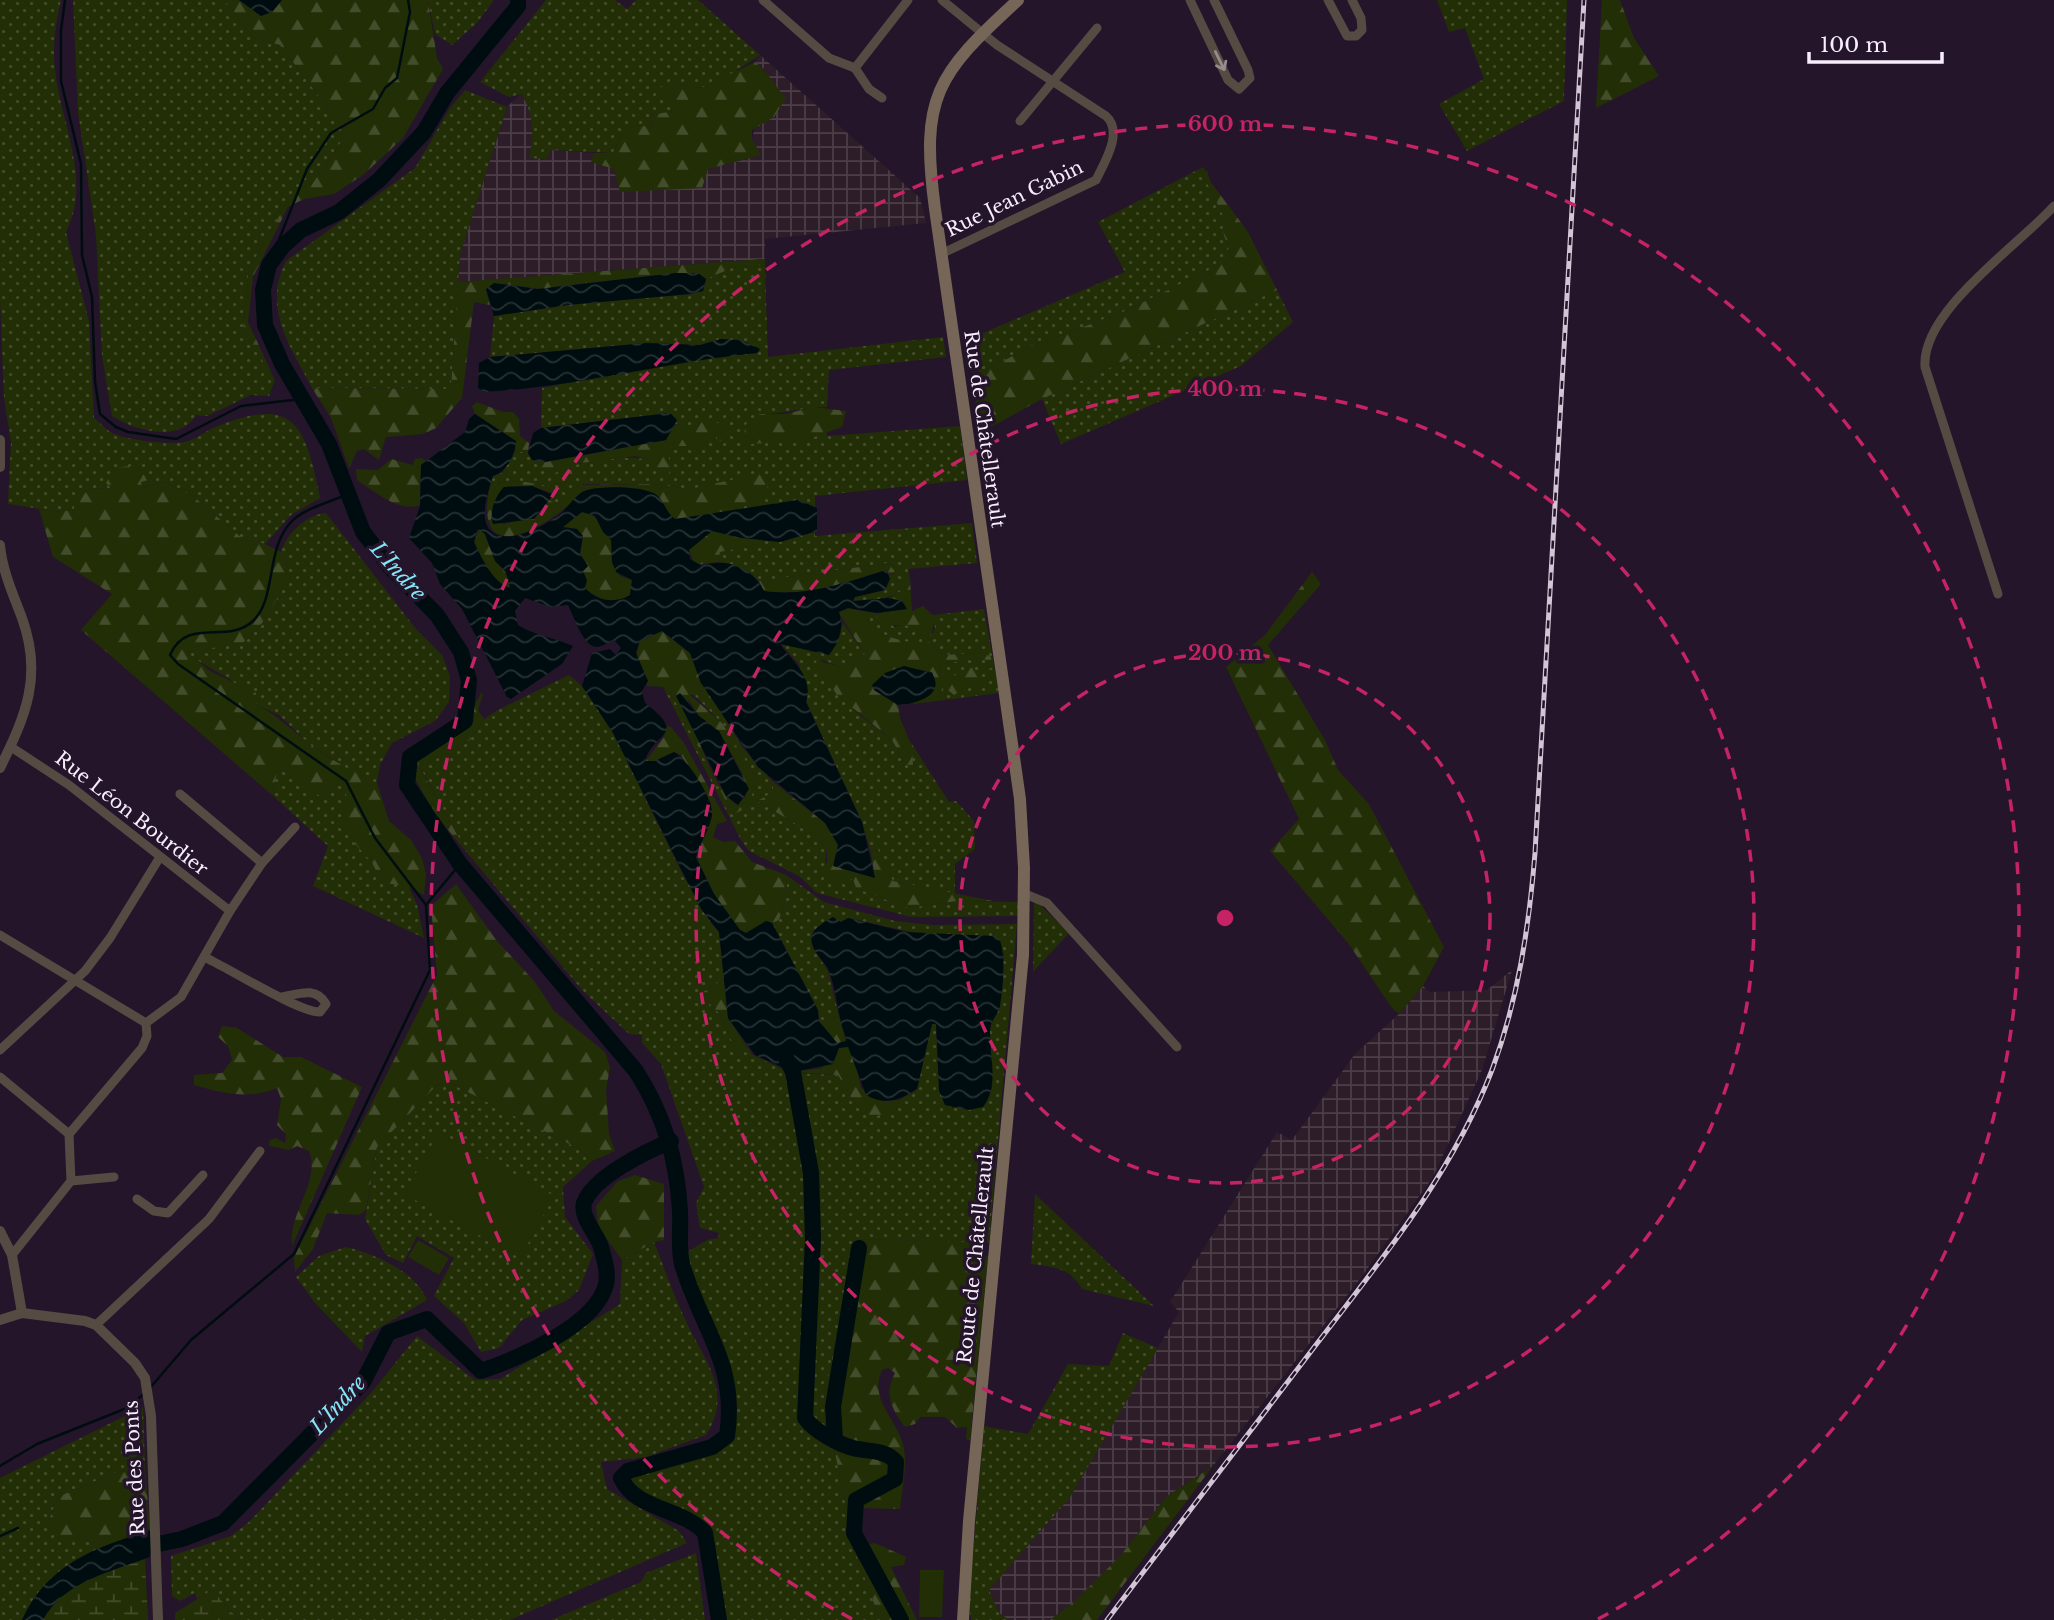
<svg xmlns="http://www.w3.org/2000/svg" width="2054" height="1620" font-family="'Libre Baskerville',serif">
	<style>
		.industrial { fill: url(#industrial-grid) }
		.grass { fill: url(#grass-dots) }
		.forest { fill: url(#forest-firs); fill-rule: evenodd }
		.wetland { fill: url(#wetland-marsh) }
		.pitch { fill: #222e06 }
		.water { fill: url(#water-waves); fill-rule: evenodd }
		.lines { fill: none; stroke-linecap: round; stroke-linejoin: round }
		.stream { stroke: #000d10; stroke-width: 2.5 }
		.river { stroke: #000d10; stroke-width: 16 }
		.minor { stroke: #554b42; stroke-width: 9 }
		.tertiary { stroke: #554b42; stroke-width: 10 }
		.secondary { stroke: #766657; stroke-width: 12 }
		.rail-casing { stroke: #d2c6d6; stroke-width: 5 }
		.rail { stroke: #24152a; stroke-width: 2.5; stroke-dasharray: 8; stroke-linecap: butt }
		.oneway { stroke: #968c8c }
		.ring { fill: none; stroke: #c52363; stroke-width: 3.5; stroke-dasharray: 12 9 }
		.labels { text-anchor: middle; stroke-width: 7; stroke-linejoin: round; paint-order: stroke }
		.street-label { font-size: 19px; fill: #f8edfc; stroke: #24152a }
		.water-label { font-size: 21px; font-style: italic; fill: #83e5f5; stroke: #24152a }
		.centre { fill: #c52363; stroke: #24152a; stroke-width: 3.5 }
		.ring-label { font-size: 21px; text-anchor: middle; font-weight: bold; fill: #c52363; stroke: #24152a; stroke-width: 7; stroke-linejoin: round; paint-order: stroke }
	</style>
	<defs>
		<pattern id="industrial-grid" width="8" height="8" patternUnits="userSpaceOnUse" patternTransform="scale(1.75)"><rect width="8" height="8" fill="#2d1d28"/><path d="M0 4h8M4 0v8" fill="none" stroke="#4c3e48"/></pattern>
		<pattern id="grass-dots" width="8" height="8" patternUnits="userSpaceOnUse" patternTransform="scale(1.75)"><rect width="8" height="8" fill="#222e06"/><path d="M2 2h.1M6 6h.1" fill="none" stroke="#434d2b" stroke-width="1.8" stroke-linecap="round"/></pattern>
		<pattern id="forest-firs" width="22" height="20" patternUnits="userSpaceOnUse" patternTransform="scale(1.75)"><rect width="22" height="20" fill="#222e06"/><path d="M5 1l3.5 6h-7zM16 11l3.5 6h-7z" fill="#434d2b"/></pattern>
		<pattern id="wetland-marsh" width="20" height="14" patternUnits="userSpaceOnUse" patternTransform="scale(1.75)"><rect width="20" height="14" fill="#222e06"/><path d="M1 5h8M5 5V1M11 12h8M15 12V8" fill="none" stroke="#434d2b"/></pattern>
		<pattern id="water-waves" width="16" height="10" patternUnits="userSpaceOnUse" patternTransform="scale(1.75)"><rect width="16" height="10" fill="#000d10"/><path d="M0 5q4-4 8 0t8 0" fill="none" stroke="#263134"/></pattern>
	</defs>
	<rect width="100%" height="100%" fill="#24152a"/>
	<g class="industrial">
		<polygon points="760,55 920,198 926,223 765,239 765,259 458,282 460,255 507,107 521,94 531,110 533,140 529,157 551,150 594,153 592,162 614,169 615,175 708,169 761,155 752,139 767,79 764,69 755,62"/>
		<polygon points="1512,970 1482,1070 1433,1177 1360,1279 1213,1466 1166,1497 1121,1555 1074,1602 1050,1620 1009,1620 999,1613 989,1590 1070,1497 1179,1312 1170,1302 1277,1132 1292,1140 1355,1054 1399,1014 1423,986 1430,992 1487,990"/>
	</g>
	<g class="grass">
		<path d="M0,0H61C57,17 54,35 54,53C54,113 95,174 66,232L89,321L94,418C99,422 105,428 110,432C123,440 169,445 184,442C194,441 204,432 213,428C293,395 305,421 320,498L291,515L265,544L243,539L194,497L165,482L141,487L137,465L126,468L112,488L92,489L77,498L74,509L61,512L8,504L11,442L4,398L0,299Z"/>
		<path d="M73,0H224L254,38L280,45L347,133L314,181L293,192L249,269L243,330L275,380L269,396L251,395L207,416L196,415C181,443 134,431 112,416L102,356L96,235L78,112Z"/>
		<polygon points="428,0 494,0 477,23 452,45 435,34"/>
		<path d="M546,0H615L627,9L636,0H698L760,55L719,82L701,88L673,84L682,110L650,115L653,127L636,125L620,136L613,153L551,150L546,159L529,158C534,134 534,115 522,94L509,97L480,82Z"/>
		<polygon points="1437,0 1567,0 1564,101 1467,151 1439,104 1484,79 1465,28 1449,32"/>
		<path d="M465,90L507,107L460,255L451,389L312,388C290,346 262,308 286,261L415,168L450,108Z"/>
		<polygon points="1203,167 1206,172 1203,175 1227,223 1222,230 1232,259 1123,312 1032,346 972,377 967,340 1125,272 1098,222"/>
		<path d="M765,265L768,357L943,337L946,357L829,370L827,407C805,407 784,414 760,414L808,439L827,432V436L960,426L967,480L815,496V507L798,500L746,509H737L764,494L770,479L690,489L655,484H583L562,507L549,500L553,495L552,490C530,480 513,479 490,486L493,476L502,473L515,451L528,453L532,460L545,462L541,470C558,473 567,466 583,463C600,459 633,456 649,460L663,446H699L715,433L731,432L675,424L677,420L670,413L541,428L542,388L690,359L757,353L721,339L700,345L647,343L490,357L494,316L567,305L690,294L703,291L706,279L732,268Z"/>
		<polygon points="1277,290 1293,322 1241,366 1061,444 1042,399"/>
		<path d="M326,513L416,629L442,655L450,676L449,702L435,721L392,743L380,765L377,783V814L417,905L424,938L313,886L328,846L272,795L278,769L290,771L321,797L350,771L308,743L279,715L257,705L231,680L190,656L187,651L243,643L263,622L276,601L285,581L287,556L281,552C286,534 307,514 326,513Z"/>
		<path d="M972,523L977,563L908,569L910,579H898L900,592C885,599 869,602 853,601L855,597L885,590L890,579L889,575L895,574L889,563L759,581L750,573L718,562L720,552L756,544L757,539L780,542L815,532V536Z"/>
		<path d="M984,609L999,693L937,701L943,686L952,691L964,682L971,681L965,673L949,678L941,674L939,664L981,658L985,660L987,669L984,653L942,655L930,642C907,645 887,638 868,626L867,612L877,613L876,617L895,627C909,623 913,625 922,636H931L935,628L933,615Z"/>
		<polygon points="843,623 865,654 838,666 820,659 856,712 892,740 906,765 912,748 910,741 949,802 956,801 974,821 975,849 955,864 955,894 893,881 877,849 871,853 862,822 806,701 799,664 780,643 836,646"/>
		<path d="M569,675L582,686L608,722L682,873L711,923L719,932L724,979L700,994L720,1014L734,1046L791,1073L838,1075L852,1099L896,1111L899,1100L917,1089L932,1024H937L936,1037L952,1108L983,1107L992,1089L990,1031L992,1018L999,1010L1004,953L849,918L841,922H824L813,932V948L828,971L839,1016L819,1021L818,1010L772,923L779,920L787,896L786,875L824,902L895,921L934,925L1017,924L989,1243L855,1239L824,1400L856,1554L880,1620H723L708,1531C688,1507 643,1507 626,1480L630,1475L714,1451L731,1437C744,1355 700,1326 684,1254L707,1240L718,1238L719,1233L700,1228L696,1203L704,1187L661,1064L642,1043V1035L629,1034L582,990L468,854L420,767L469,741L484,719L496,711Z"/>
		<polygon points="663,687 671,693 733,815 757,779 722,723 692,693 710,694 743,748 772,781 774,792 757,801 815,835 827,848 825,862 853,879 856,888 908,908 957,901 1018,902 1018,916 911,917 817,893 799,876 749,851 741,840"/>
		<polygon points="1037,902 1069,933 1033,972 1034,903"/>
		<polygon points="448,1082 579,1149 592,1161 563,1187 565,1217 593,1254 579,1290 566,1301 522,1320 499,1348 481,1352 464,1323 434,1296 454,1258 417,1236 403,1263 386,1255 365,1219 377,1147 437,1085"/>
		<path d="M1035,1194L1154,1306L1082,1289C1070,1268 1055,1267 1031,1264Z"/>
		<path d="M654,1242C664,1267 673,1294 685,1319C702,1358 735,1390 706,1435L646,1457L601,1462L607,1489L679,1531L687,1543L510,1620H239L212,1590L197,1599L195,1593L180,1601L172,1596L171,1556L231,1536L249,1522L371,1393L417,1336L475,1380L500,1379L620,1304L622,1260Z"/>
		<path d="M346,1247C375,1254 415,1271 427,1300L365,1336L362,1352L315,1303L296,1277L319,1256Z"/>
		<polygon points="1123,1333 1158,1348 1070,1497 989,1590 999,1613 1009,1620 971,1620 969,1600 984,1426 1028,1434 1068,1364 1109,1366"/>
		<path d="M143,1407L145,1467L117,1472L58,1497L49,1519L61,1538H78L105,1546C68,1560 38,1584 22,1620H0V1478Z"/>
		<polygon points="696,1553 705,1620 551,1620 641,1582 646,1573"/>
	</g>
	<g class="forest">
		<polygon points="224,0 239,0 261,16 272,12 282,0 428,0 437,58 443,69 403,138 363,175 334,194 304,199 288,207 253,277 248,322 275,380 243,330 249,269 293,192 314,181 347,133 280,45 254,38"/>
		<polygon points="1602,0 1620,0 1634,38 1659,76 1596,108"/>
		<path d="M755,62C767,70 775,87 786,98L774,117L752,130V139L761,155L708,169L702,188L620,192L614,169L591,162L594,153H613L620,136L636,125L653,127L650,115L681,110L657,95V88L673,84L701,88Z"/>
		<polygon points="1207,170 1210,181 1248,232 1277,290 1042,399 980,433 972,377 1032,346 1123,312 1232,259 1222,229 1227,223 1203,175"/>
		<polygon points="765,259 765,265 732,268 706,279 697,273 676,273 538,289 505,284 486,290 490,305 474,302 462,398 436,428 423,434 386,437 379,460 364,449 357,451 349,468 331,418 312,388 451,389 458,282"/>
		<polygon points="477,402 503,412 513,412 519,419 520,436 529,443 528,453 515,451 516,441 475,414 472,406"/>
		<polygon points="813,407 846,411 842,427 808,439 742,445 746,424 760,414 786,414"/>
		<polygon points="706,420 722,424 732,432 719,442 715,434 699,446 664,446 671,463 668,479 649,460 636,456 581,463 555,473 540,470 545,462 666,440 675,424 695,426"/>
		<path d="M421,458L426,461L421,465L420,505C399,513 374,491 357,480L356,469L378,470L391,459L413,465L415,459Z"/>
		<path d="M137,465L149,474L148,480L141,482L142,487L165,482L194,497L243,539L265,544L287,555L285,581L276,601L263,622L243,643L187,652L210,671L256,693L257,705C279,716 291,730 310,744C331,760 353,772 377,783L389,821L411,840L422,858L426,874L424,895L409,887L381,882L373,864L349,837L342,819L347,797L340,780L321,797L290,771L278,769L272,795L81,630L112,594L53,557L39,509L61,512L74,509L76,498L92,489L111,488L106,483L115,468Z"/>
		<path d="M758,474L770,478L764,500C750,502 747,506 737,509C718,514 695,517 675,519L666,512L582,492C552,525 471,575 490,486C514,479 530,480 552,490V493L532,486L504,487L496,499L491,520L504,524L539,515L549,500L562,507L573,485L655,484L690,489Z"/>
		<path d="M582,512H590C597,518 608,535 613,543L612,562L620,576L632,580L630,595C615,604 597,601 585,588L586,580L583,571L588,566L580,554L583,536L577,529L563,527Z"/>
		<path d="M479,529L485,534C489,554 508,567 510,588C493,583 481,557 474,542Z"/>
		<polygon points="712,531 757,539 757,544 720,552 718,562 695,565 689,550"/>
		<path d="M889,563L895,573L889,575L886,570C845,583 806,597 764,591L759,581Z"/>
		<polygon points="1312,572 1321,584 1268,645 1325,740 1338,770 1369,804 1444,947 1423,986 1399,1014 1392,1008 1348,943 1270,851 1299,819 1226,667 1265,635"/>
		<path d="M898,579H910L912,611L923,606L935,617L931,636H922C904,615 895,635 876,617L877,613L906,609L902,601L888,598L900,592Z"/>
		<path d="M848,608L867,612L868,626L880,629L883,635L907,642H930L942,655L984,653L991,657L992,668L987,669L985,660L981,658L939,664L941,674L949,678L973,667L981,678L980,686L965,682L962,690L954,695L943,686L937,701L912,704L936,686L932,672C901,666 892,662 874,690L898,705L900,718L912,747L913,766L906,765L892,740L837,695L815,660L838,666L865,654L838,612Z"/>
		<path d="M662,631L690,653L701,683L710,694L690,695L722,723L757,779L749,806L733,815L671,693L663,687L647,686C647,667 630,665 640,641ZM688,699L699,716L719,731L742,773L746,796L738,805C714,793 692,725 688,699Z"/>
		<polygon points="481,693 483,694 478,710 484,719 469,741 420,768 468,854 435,814 413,775 414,762 422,752 455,735 467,722"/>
		<polygon points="666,726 671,727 684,743 727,821 717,824 713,837 723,842 735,841 752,862 786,875 787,896 779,920 772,923 766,921 746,933 740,930 714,894 696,857 709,825 711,803 681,755 674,752 655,761 645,762 664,737"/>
		<polygon points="772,781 825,823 838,845 834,866 875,878 871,853 878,849 893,881 993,901 957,901 908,908 856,888 853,879 838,883 827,879 827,848 815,835 757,801 774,792"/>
		<polygon points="456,884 497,941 535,982 554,1011 605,1052 610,1067 606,1090 609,1134 615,1151 592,1161 579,1149 448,1082 437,1085 377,1147 366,1210 359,1215 327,1213 313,1249 295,1272 294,1257 437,975 431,906"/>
		<polygon points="724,979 728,1018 754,1057 734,1046 720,1014 700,994"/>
		<polygon points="839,1016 846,1041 842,1044 837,1043 819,1021"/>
		<path d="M222,1026L237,1028L283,1057H301L362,1087L292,1246C288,1213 321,1182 309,1151L297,1146L289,1150L269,1146L270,1140L276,1138L285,1143L286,1134L277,1125L281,1099L277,1088C249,1100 222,1093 194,1085V1075L222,1073L232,1060L228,1046L218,1037Z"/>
		<polygon points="848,1046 855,1060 861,1088 883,1101 899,1100 896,1111 869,1118 852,1099 838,1075 793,1072 822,1068 839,1048"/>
		<polygon points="635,1175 664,1184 664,1240 654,1242 622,1260 598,1227 596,1206 618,1181"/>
		<path d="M855,1239L970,1242L974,1252L988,1256L970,1440L966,1439L967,1427L957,1428L945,1417H920L915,1424L905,1427C891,1409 884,1393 895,1373L888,1368L882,1370C868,1401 899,1420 904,1449C907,1469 902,1489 900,1509L859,1508L857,1531L864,1545L875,1543L906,1557L904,1565L891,1567L917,1620H880L856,1554L824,1400Z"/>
		<polygon points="1213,1466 1097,1620 1050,1620 1074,1602 1121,1555 1166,1497"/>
		<polygon points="145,1467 150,1530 105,1546 78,1538 61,1538 49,1520 58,1497 117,1472"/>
	</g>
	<g class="wetland">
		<path d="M145,1559L148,1620H43C62,1583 108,1572 145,1559Z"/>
		<polygon points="212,1590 239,1620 175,1620 175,1613"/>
	</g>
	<g class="pitch">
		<polygon points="439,1132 554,1196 520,1258 404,1194"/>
		<polygon points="418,1240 449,1258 439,1275 408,1257"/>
		<polygon points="920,1570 944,1570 942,1617 919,1617"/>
	</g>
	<g class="water">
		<polygon points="239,0 282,0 272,12 261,16"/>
		<polygon points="676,273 698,273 706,279 703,291 690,294 567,305 494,316 486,289 494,283 538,289"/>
		<path d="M721,339L741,340L760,349L757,353C665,362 577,387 484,392L478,388L479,363L490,357L647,343L700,345Z"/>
		<polygon points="670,413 677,420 666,440 545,462 532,460 528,453 533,433 541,428"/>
		<path d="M475,414L516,441C515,456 507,471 493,476C489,489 479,516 489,529C505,548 544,526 559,515C568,508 576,493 587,490C601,486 637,486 651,492C664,496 664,511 675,519L798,500L817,508V531L780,542L741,538L712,531L689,550L690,559L702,566C726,557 752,567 764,591C806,597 846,583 886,570L890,579L885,590L855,597L853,601L888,598L902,601L907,609L877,613L848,608L839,612C844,627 840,641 829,655L780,644C793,662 814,677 806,702L862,822L875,878L833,866L838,845L825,823L758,767L701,683L690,653L662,631L640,641L636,653L648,681L642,691L645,703C689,736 653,732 645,761H655L674,752C687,758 715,801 712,816C709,830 700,843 696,857L714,894L740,930L746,933L766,921L772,923L818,1010L819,1021L837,1043L846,1041L845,1035C837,1014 837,990 828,969C823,959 808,948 812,935C814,928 826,921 833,917L841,922L848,918L906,932L994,936L1000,940C1006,960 1003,986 1000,1006C998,1015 990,1021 990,1031C989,1056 1000,1085 983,1107L969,1110L945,1105L939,1091L936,1024H932L917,1089C900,1100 885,1106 866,1095L848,1047L839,1048L833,1064L793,1072L755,1055L728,1018L719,932L701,909L613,733L582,686L592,653L610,649L616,655L621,648L614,640C610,642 603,646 598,647C583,648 574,616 568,605L551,607L525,598L515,611L518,625C534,635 555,638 573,646L562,664L511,699L507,697L462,609L440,584L432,563L409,538L420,506L421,465L465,432L469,419ZM582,512L595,516L603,532L611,540L612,562L616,572L632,580L630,595C615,604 597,601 585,588L587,580L583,571L588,566L580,554L583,536L577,529L563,527ZM478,529L485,534L495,561L506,572L510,588C493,583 481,557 474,542Z"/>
		<path d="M532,486L553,495L534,519L493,524C489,512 495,496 504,487Z"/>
		<path d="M904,666L932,673C946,696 915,704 898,705L874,690L872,685L885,673Z"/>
		<polygon points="680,693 699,716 719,731 749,789 738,805 726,796 676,696"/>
		<path d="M150,1530V1557C112,1571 63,1582 43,1620H22C47,1564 95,1548 150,1530Z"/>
	</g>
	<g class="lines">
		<g class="stream">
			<polyline points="65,0 61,30 61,81 81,164 82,255 92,297 95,382 100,414 116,427 128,432 176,439 241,406 301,399"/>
			<polyline points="269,265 307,169 331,133 373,109 385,88 397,78 410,12 408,0"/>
			<path d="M348,494C331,502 304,508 291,522C265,550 277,598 253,621C227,645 187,616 170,655L178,664L346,781L375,838L426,905L460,864"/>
			<polyline points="150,1388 191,1340 294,1254 430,970 426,905"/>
			<polyline points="0,1466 37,1444 127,1408 145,1393"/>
			<polyline points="0,1536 18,1528"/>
		</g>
		<g class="river">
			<path d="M518,0V6L447,93L424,132L379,180L339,212L301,230L283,246L269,265L263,290L265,325L282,364L329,444L363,532L390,567L437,615L461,652L469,680L465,721L410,757L407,785L460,864L636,1071C664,1115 677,1159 680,1211C681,1228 678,1247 682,1264C701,1329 738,1363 727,1436L712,1447L628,1471L621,1478C635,1510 683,1508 705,1533L719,1620"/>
			<path d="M784,1054L793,1072L811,1173L813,1238L805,1418C814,1431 838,1444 853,1448C867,1452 886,1449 896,1462L895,1479L856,1500L854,1533L901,1620"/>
			<polyline points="835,1439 833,1407 859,1248"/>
			<path d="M139,1548L182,1539L223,1523L363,1382L388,1333L427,1319L481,1371C517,1359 597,1325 606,1284C609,1273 604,1258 601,1247C597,1234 580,1217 584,1203C593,1177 647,1151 671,1141"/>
		</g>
		<g class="minor">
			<polyline points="763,0 829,58 855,68"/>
			<polyline points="1190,0 1228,80 1239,89 1250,78 1248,70 1214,0"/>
			<polyline points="1328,0 1347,36 1356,36 1362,30 1361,18 1352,0"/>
			<polyline points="855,68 908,0"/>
			<polyline points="855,68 869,89 882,98"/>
			<polyline points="1020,121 1097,28"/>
			<path d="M941,254L1096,180C1104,163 1124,132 1106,116L997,45L942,0"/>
			<path d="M1998,594L1925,367C1921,311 2018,246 2054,206"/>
			<polyline points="11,747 69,785 230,911"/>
			<polyline points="180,794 262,863"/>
			<polyline points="1025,894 1047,903 1177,1047"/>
			<polyline points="0,935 146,1023"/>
			<path d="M205,957L212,961C233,971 301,1013 320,1012L326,1004C316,986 299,994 282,997"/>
			<polyline points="0,1050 85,971 110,938 160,857"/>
			<polyline points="0,1077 69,1134"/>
			<polyline points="69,1134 142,1048 147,1036 146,1023 181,997 230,911 262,863 295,827"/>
			<polyline points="71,1181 114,1177"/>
			<polyline points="137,1199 154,1211 168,1213 203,1175"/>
			<polyline points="12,1255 71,1181 69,1134"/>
			<polyline points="96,1325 209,1219 260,1151"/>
		</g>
		<g class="tertiary">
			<polyline points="0,440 0,467"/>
			<path d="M0,545C2,570 13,594 22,618C43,676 26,715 0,768"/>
			<polyline points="0,1231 12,1255 22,1313"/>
			<polyline points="0,1320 22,1313 85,1321 96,1325 135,1363 145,1378 151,1416 158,1620"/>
		</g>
		<path class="secondary" d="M963,1620L969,1521L1023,955L1024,868L1020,799L935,209C920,97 936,75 1018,0"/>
		<g class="rail-casing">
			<path id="rail" d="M1107,1620C1174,1531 1241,1443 1309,1354C1377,1265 1451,1177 1492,1070C1518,1000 1529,927 1535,853L1584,0"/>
		</g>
		<use href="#rail" class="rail"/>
	</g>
	<defs><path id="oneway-shaft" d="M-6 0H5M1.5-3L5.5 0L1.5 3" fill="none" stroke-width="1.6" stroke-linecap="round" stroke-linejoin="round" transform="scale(1.75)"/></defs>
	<use class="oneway" href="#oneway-shaft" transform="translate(1220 61) rotate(64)"/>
	<g class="ring">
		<circle cx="1225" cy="918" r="265"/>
		<circle cx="1225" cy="918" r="529"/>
		<path d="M852 1619A794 794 0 1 1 1598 1619"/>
	</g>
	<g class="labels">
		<g class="street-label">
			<text transform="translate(1014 198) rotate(-26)" y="7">Rue Jean Gabin</text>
			<text transform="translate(985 429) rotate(82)" y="7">Rue de Châtellerault</text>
			<text transform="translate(132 813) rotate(38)" y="7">Rue Léon Bourdier</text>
			<text transform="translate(975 1255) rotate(-84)" y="7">Route de Châtellerault</text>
			<text transform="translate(134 1468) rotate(-93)" y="7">Rue des Ponts</text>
		</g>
		<g class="water-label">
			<text transform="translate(398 571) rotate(48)" y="7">L'Indre</text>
			<text transform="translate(338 1405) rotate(-47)" y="7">L'Indre</text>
		</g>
	</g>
	<circle cx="1225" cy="918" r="10" class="centre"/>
	<g class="ring-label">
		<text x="1225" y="131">600 m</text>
		<text x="1225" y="396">400 m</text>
		<text x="1225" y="660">200 m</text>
	</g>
	<path d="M1809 52v10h133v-10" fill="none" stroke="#f8edfc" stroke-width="3.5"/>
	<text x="1820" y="52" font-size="21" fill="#f8edfc" stroke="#24152a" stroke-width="5" paint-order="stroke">100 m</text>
</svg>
